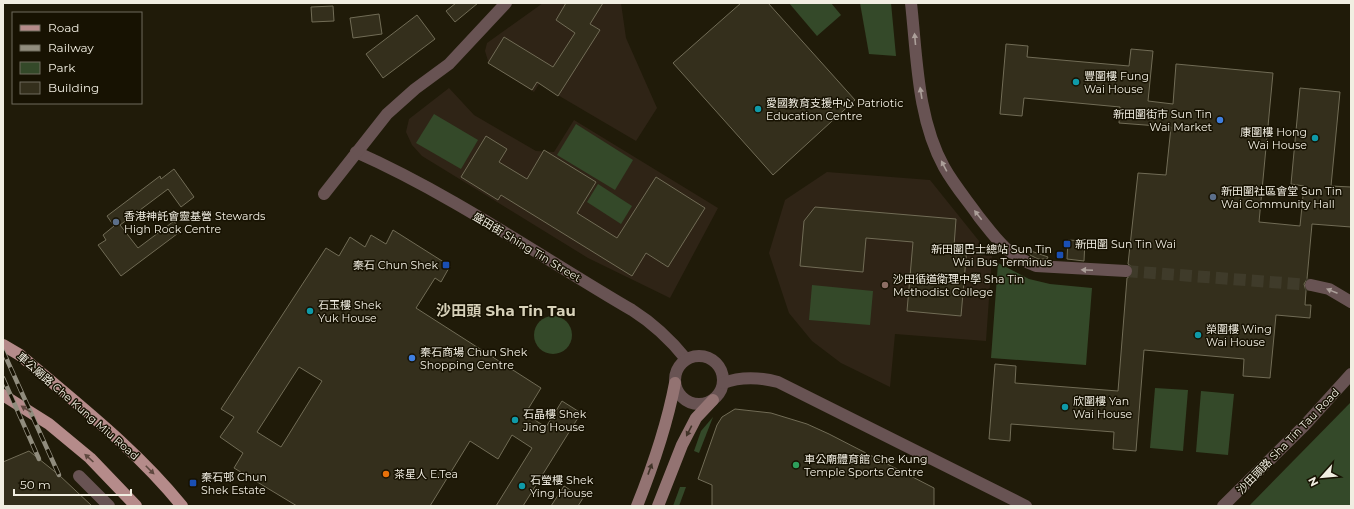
<svg xmlns="http://www.w3.org/2000/svg" width="1354" height="509" font-family="Montserrat,'Noto Sans TC',sans-serif">
	<style>
		.education { fill: #2f2416 }
		.green { fill: #344929 }
		.building { fill: #342f1c; stroke: #716c56; fill-rule: evenodd }
		.lines { fill: none; stroke-linecap: round; stroke-linejoin: round }
		.street-tunnel { stroke: #3f3b2a; stroke-width: 12; stroke-dasharray: 12 6; stroke-linecap: butt }
		.street { stroke: #685353; stroke-width: 12 }
		.secondary { stroke: #937372; stroke-width: 12 }
		.primary { stroke: #b58b8a; stroke-width: 12 }
		.rail-casing { stroke: #908c7d; stroke-width: 4.5 }
		.rail { stroke: #171202; stroke-width: 3; stroke-dasharray: 9; stroke-linecap: butt }
		.oneway { fill: #aca09a }
		.oneway2 { fill: #5e483f }
		.oneway3 { fill: #423429 }
		.culture-dot { fill: #0f9aa8; stroke: #171202; stroke-width: 1.5 }
		.shop-dot { fill: #3f7fe0; stroke: #171202; stroke-width: 1.5 }
		.service-dot { fill: #5c6f8a; stroke: #171202; stroke-width: 1.5 }
		.transit-dot { fill: #1a4fb4; stroke: #171202; stroke-width: 1.5 }
		.education-dot { fill: #8d6e63; stroke: #171202; stroke-width: 1.5 }
		.leisure-dot { fill: #2e9e5b; stroke: #171202; stroke-width: 1.5 }
		.food-dot { fill: #e8710a; stroke: #171202; stroke-width: 1.5 }
		.labels { text-anchor: middle; stroke-width: 3; stroke-linejoin: round; paint-order: stroke }
		.poi-label { font-size: 11px; fill: #f1eee2; stroke: #171202; text-anchor: start }
		.street-label { font-size: 11px; fill: #f1eee2; stroke: #171202 }
		.district-label { font-size: 15px; font-weight: bold; fill: #d7d1b9; stroke: #171202 }
	</style>
	<rect width="100%" height="100%" fill="#201b09"/>
	<g class="education">
		<polygon points="543,3 621,3 626,38 657,108 636,141 539,84 534,92 489,64 485,51 487,43"/>
		<polygon points="449,88 474,115 536,151 554,152 574,120 718,208 670,298 588,258 422,156 412,145 406,132 409,119"/>
		<polygon points="827,172 930,180 979,241 978,255 992,256 986,341 895,334 890,387 841,363 812,341 789,313 769,253 785,200"/>
	</g>
	<g class="green">
		<polygon points="789,3 831,3 841,15 817,36"/>
		<polygon points="860,3 891,3 896,56 869,54"/>
		<polygon points="434,114 478,140 461,169 416,143"/>
		<polygon points="576,124 633,160 615,190 557,155"/>
		<polygon points="598,184 632,206 621,224 587,202"/>
		<polygon points="998,263 1029,279 1050,284 1092,288 1086,365 991,358"/>
		<polygon points="812,285 873,291 870,325 809,320"/>
		<circle cx="553" cy="335" r="19"/>
		<polygon points="1155,388 1188,390 1183,451 1150,448"/>
		<polygon points="1201,391 1234,394 1228,455 1196,452"/>
		<polygon points="1351,402 1351,506 1249,506"/>
		<polygon points="713,417 699,453 694,451 701,431"/>
		<polygon points="680,487 686,487 679,506 673,506"/>
	</g>
	<g class="building">
		<polygon points="456,3 478,3 455,22 446,11"/>
		<polygon points="566,3 603,3 590,24 600,30 558,96 537,82 532,90 488,63 504,37 553,67 575,33 556,20"/>
		<polygon points="741,3 768,3 855,100 773,175 673,63"/>
		<polygon points="333,6 334,21 312,22 311,7"/>
		<polygon points="379,14 382,34 353,38 350,18"/>
		<polygon points="417,15 435,39 383,78 366,54"/>
		<polygon points="1006,44 1028,46 1027,57 1129,66 1131,49 1153,51 1148,101 1173,104 1176,64 1273,73 1259,222 1300,226 1304,186 1291,184 1300,88 1340,92 1331,186 1351,187 1351,227 1312,224 1307,279 1304,284 1306,291 1305,305 1311,305 1310,318 1276,315 1270,378 1243,376 1244,359 1144,350 1136,451 1113,449 1114,432 1011,424 1010,441 989,439 995,364 1016,366 1015,383 1118,391 1127,278 1132,275 1133,272 1132,267 1128,264 1138,173 1166,175 1171,127 1119,123 1120,107 1024,98 1022,116 1000,114"/>
		<polygon points="486,136 507,149 499,162 527,179 544,150 596,182 577,213 617,238 656,177 705,208 668,267 646,253 632,276 501,195 498,200 461,177"/>
		<polygon points="174,169 194,197 181,207 168,189 120,225 138,248 174,221 181,231 121,276 98,245 106,240 103,235 114,226 107,216 160,176 161,179"/>
		<polygon points="815,207 956,219 954,246 967,247 961,316 907,311 913,242 866,238 863,272 800,266 804,221"/>
		<path d="M393,230L450,266L441,282L435,278L416,308L541,388L525,414L546,427L562,401L581,413L523,506H496L532,448L512,435L498,459L470,441L430,506H297L234,468L243,453L220,437L234,417L221,409L326,248L339,256L350,237L365,247L371,235L386,244ZM299,367L322,381L281,447L257,432Z"/>
		<polygon points="1068,240 1085,241 1084,261 1067,259"/>
		<polygon points="1031,251 1048,257 1047,259 1038,259 1030,255"/>
		<polygon points="735,409 771,413 807,424 829,434 934,488 934,506 712,506 712,485 698,479 717,425 722,417"/>
		<polygon points="29,451 59,475 92,506 3,506 3,462"/>
		<polygon points="564,486 583,498 578,506 551,506"/>
	</g>
	<g class="lines">
		<polyline class="street-tunnel" points="1126,271 1311,285"/>
		<g class="street">
			<path d="M911,3C917,57 917,118 944,167C954,185 967,200 979,217C998,241 1006,254 1036,266L1126,271"/>
			<path d="M356,152C453,195 541,257 632,310C654,324 670,339 686,359"/>
			<polyline points="324,194 387,114 415,89 449,64 506,3"/>
			<polyline points="1311,285 1329,289 1351,302"/>
			<circle cx="699" cy="380" r="24"/>
			<path d="M723,383C742,376 759,377 778,382L1026,506"/>
			<polyline points="79,476 109,506"/>
			<polyline points="1223,506 1304,426 1351,374"/>
		</g>
		<g class="secondary">
			<path d="M637,506C653,466 667,425 675,383"/>
			<polyline points="658,506 682,445 696,418 713,400"/>
		</g>
		<g class="primary">
			<path d="M3,345L20,355C76,403 135,448 182,506"/>
			<polyline points="3,395 49,424 90,458 136,506"/>
		</g>
		<g class="rail-casing">
			<g id="rail">
				<polyline points="3,351 59,475"/>
				<polyline points="3,378 39,459"/>
			</g>
		</g>
		<use href="#rail" class="rail"/>
	</g>
	<defs><path id="oneway-solid" d="M-6-.8H1V-3.2L6.5 0L1 3.2V.8H-6Z"/></defs>
	<g class="oneway">
		<use href="#oneway-solid" transform="translate(915 39) rotate(-95)"/>
		<use href="#oneway-solid" transform="translate(921 93) rotate(-99)"/>
		<use href="#oneway-solid" transform="translate(944 166) rotate(-118)"/>
		<use href="#oneway-solid" transform="translate(978 215) rotate(-128)"/>
		<use href="#oneway-solid" transform="translate(1087 270) rotate(-177)"/>
		<use href="#oneway-solid" transform="translate(1332 291) rotate(-158)"/>
	</g>
	<g class="oneway2">
		<use href="#oneway-solid" transform="translate(26 409) rotate(-148)"/>
		<use href="#oneway-solid" transform="translate(89 458) rotate(-138)"/>
		<use href="#oneway-solid" transform="translate(150 470) rotate(45)"/>
	</g>
	<g class="oneway3">
		<use href="#oneway-solid" transform="translate(689 431) rotate(117)"/>
		<use href="#oneway-solid" transform="translate(650 469) rotate(-70)"/>
	</g>
	<g class="culture-dot">
		<circle cx="1076" cy="82" r="4"/>
		<circle cx="758" cy="109" r="4"/>
		<circle cx="1315" cy="138" r="4"/>
		<circle cx="310" cy="311" r="4"/>
		<circle cx="1198" cy="335" r="4"/>
		<circle cx="1065" cy="407" r="4"/>
		<circle cx="515" cy="420" r="4"/>
		<circle cx="522" cy="486" r="4"/>
	</g>
	<g class="shop-dot">
		<circle cx="1220" cy="120" r="4"/>
		<circle cx="412" cy="358" r="4"/>
	</g>
	<g class="service-dot">
		<circle cx="1213" cy="197" r="4"/>
		<circle cx="116" cy="222" r="4"/>
	</g>
	<g class="transit-dot">
		<rect x="1063" y="240" width="8" height="8" rx="2"/>
		<rect x="1056" y="251" width="8" height="8" rx="2"/>
		<rect x="442" y="261" width="8" height="8" rx="2"/>
		<rect x="189" y="479" width="8" height="8" rx="2"/>
	</g>
	<circle class="education-dot" cx="885" cy="285" r="4"/>
	<circle class="leisure-dot" cx="796" cy="465" r="4"/>
	<circle class="food-dot" cx="386" cy="474" r="4"/>
	<g class="labels">
		<g class="poi-label">
			<text x="1084" y="80">豐圍樓 Fung<tspan x="1084" dy="13">Wai House</tspan></text>
			<text x="766" y="107">愛國教育支援中心 Patriotic<tspan x="766" dy="13">Education Centre</tspan></text>
			<text x="1212" y="118" text-anchor="end">新田圍街市 Sun Tin<tspan x="1212" dy="13">Wai Market</tspan></text>
			<text x="1307" y="136" text-anchor="end">康圍樓 Hong<tspan x="1307" dy="13">Wai House</tspan></text>
			<text x="1221" y="195">新田圍社區會堂 Sun Tin<tspan x="1221" dy="13">Wai Community Hall</tspan></text>
			<text x="124" y="220">香港神託會靈基營 Stewards<tspan x="124" dy="13">High Rock Centre</tspan></text>
			<text x="1075" y="248">新田圍 Sun Tin Wai</text>
			<text x="1052" y="253" text-anchor="end">新田圍巴士總站 Sun Tin<tspan x="1052" dy="13">Wai Bus Terminus</tspan></text>
			<text x="438" y="269" text-anchor="end">秦石 Chun Shek</text>
			<text x="893" y="283">沙田循道衛理中學 Sha Tin<tspan x="893" dy="13">Methodist College</tspan></text>
			<text x="318" y="309">石玉樓 Shek<tspan x="318" dy="13">Yuk House</tspan></text>
			<text x="1206" y="333">榮圍樓 Wing<tspan x="1206" dy="13">Wai House</tspan></text>
			<text x="420" y="356">秦石商場 Chun Shek<tspan x="420" dy="13">Shopping Centre</tspan></text>
			<text x="1073" y="405">欣圍樓 Yan<tspan x="1073" dy="13">Wai House</tspan></text>
			<text x="523" y="418">石晶樓 Shek<tspan x="523" dy="13">Jing House</tspan></text>
			<text x="804" y="463">車公廟體育館 Che Kung<tspan x="804" dy="13">Temple Sports Centre</tspan></text>
			<text x="394" y="478">茶星人 E.Tea</text>
			<text x="201" y="481">秦石邨 Chun<tspan x="201" dy="13">Shek Estate</tspan></text>
			<text x="530" y="484">石瑩樓 Shek<tspan x="530" dy="13">Ying House</tspan></text>
		</g>
		<g class="street-label">
			<text transform="translate(527 247) rotate(31)" y="4">盛田街 Shing Tin Street</text>
			<text transform="translate(78 406) rotate(41)" y="4">車公廟路 Che Kung Miu Road</text>
			<text transform="translate(1288 441) rotate(-46)" y="4">沙田頭路 Sha Tin Tau Road</text>
		</g>
		<g class="district-label">
			<text x="506" y="316">沙田頭 Sha Tin Tau</text>
		</g>
	</g>
	<rect width="1354" height="509" fill="none" stroke="#f1eee2" stroke-width="8"/>
	<rect x="12" y="12" width="130" height="92" fill="#171202" stroke="#6e6a5c"/>
	<rect x="20" y="25" width="20" height="6" fill="#b58b8a" stroke="#6e6a5c"/>
	<text x="48" y="32" font-size="12" fill="#f1eee2">Road</text>
	<rect x="20" y="45" width="20" height="6" fill="#908c7d" stroke="#6e6a5c"/>
	<text x="48" y="52" font-size="12" fill="#f1eee2">Railway</text>
	<rect x="20" y="62" width="20" height="12" fill="#344929" stroke="#6e6a5c"/>
	<text x="48" y="72" font-size="12" fill="#f1eee2">Park</text>
	<rect x="20" y="82" width="20" height="12" fill="#342f1c" stroke="#6e6a5c"/>
	<text x="48" y="92" font-size="12" fill="#f1eee2">Building</text>
	<g transform="translate(1322 477) rotate(243)" stroke="#171202" stroke-width="3" paint-order="stroke">
	<path d="M0-3L7 15L0 10L-7 15Z" fill="#f1eee2"/>
	<text y="-6" font-size="11" font-weight="bold" text-anchor="middle" fill="#f1eee2">N</text>
	</g>
	<path d="M14 489v6h117v-6" fill="none" stroke="#f1eee2" stroke-width="2"/>
	<text x="20" y="489" font-size="12" fill="#f1eee2" stroke="#171202" stroke-width="3" paint-order="stroke">50 m</text>
</svg>
